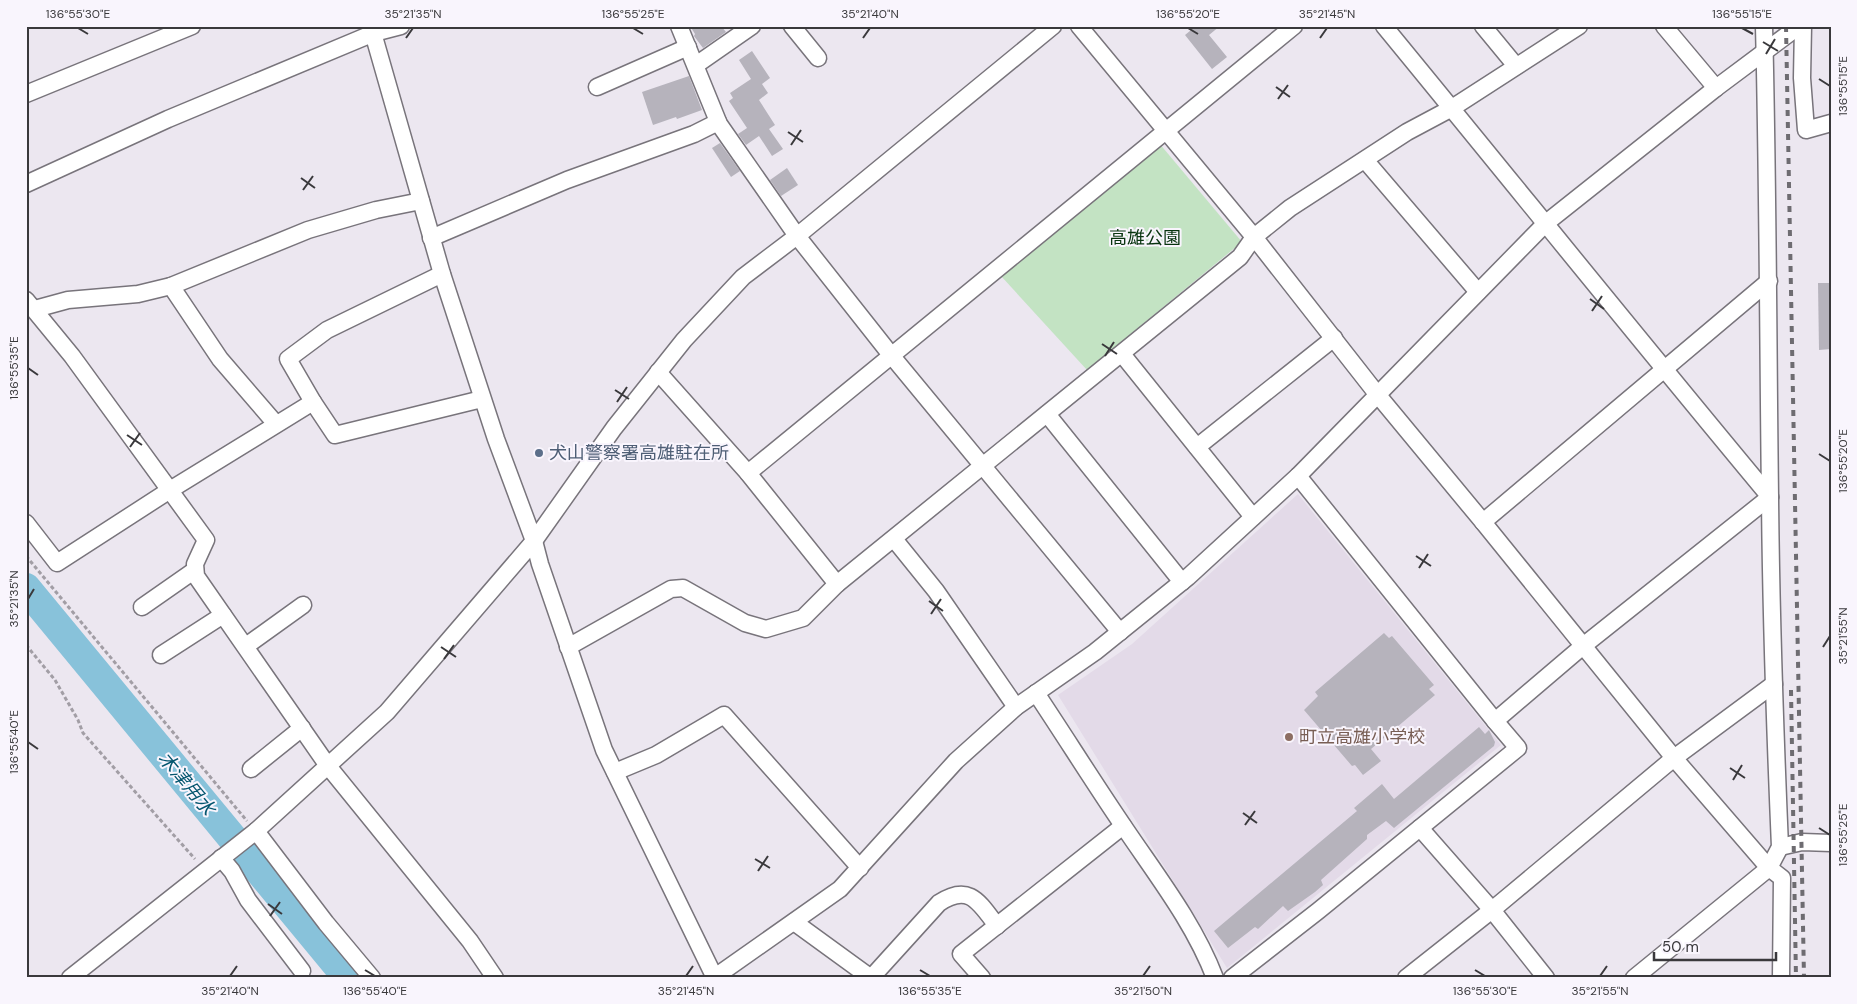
<svg xmlns="http://www.w3.org/2000/svg" width="1857" height="1004" font-family="'DM Sans','Noto Sans JP',sans-serif">
	<style>
		.built { fill: #e3dae8 }
		.green { fill: #c3e3c3 }
		.lines { fill: none; stroke-linecap: round; stroke-linejoin: round }
		.river { stroke: #88c2da; stroke-width: 30 }
		.building { fill: #b6b3bc }
		.minor-casing { stroke: #78747b; stroke-width: 19 }
		.path { stroke: #a29ea5; stroke-width: 3; stroke-dasharray: 4 2.5; stroke-linecap: butt }
		.minor { stroke: #fff; stroke-width: 16 }
		.rail { stroke: #6e6c71; stroke-width: 4; stroke-dasharray: 6 6; stroke-linecap: butt }
		.ticks { fill: none; stroke: #3a393c; stroke-width: 2 }
		.service-dot { fill: #5c6f8a; stroke: #f9f5fd; stroke-width: 2 }
		.education-dot { fill: #8d6e63; stroke: #f9f5fd; stroke-width: 2 }
		.labels { text-anchor: middle; stroke-width: 4; stroke-linejoin: round; paint-order: stroke }
		.park-label { font-size: 18px; fill: #08340f; stroke: #f9f5fd }
		.service-label { font-size: 18px; fill: #4e5e75; stroke: #f9f5fd; text-anchor: start }
		.education-label { font-size: 18px; fill: #785e54; stroke: #f9f5fd; text-anchor: start }
		.water-label { font-size: 19px; font-style: italic; fill: #05566f; stroke: #f9f5fd }
		.neatline { fill: none; stroke: #3a393c; stroke-width: 2 }
		.ticks-label { font-size: 12px; text-anchor: middle; fill: #3a393c }
	</style>
	<rect width="100%" height="100%" fill="#ece7f0"/>
	<polygon class="built" points="1298,494 1501,745 1227,968 1058,695 1132,644"/>
	<polygon class="green" points="1159,143 1242,242 1087,370 1001,276"/>
	<g class="lines">
		<polyline class="river" points="26,588 348,978"/>
	</g>
	<g class="building">
		<polygon points="690,26 721,26 726,32 703,48 694,36 695,34"/>
		<polygon points="1196,26 1220,26 1209,35 1227,57 1212,69 1185,35"/>
		<polygon points="752,51 770,78 762,84 768,93 759,100 775,125 769,129 783,149 772,156 759,136 746,145 738,134 747,128 729,101 733,98 730,93 751,79 739,60"/>
		<polygon points="689,76 702,110 677,119 676,117 653,125 642,92"/>
		<polygon points="720,143 740,171 731,177 712,148"/>
		<polygon points="787,168 798,185 781,196 770,180"/>
		<polygon points="1818,283 1831,283 1831,349 1819,350"/>
		<polygon points="1384,633 1389,638 1392,636 1434,685 1429,689 1435,695 1371,749 1381,761 1363,775 1355,765 1352,766 1304,710 1318,696 1315,692"/>
		<polygon points="1479,727 1485,734 1489,730 1495,742 1494,746 1394,828 1386,821 1367,835 1367,839 1321,880 1323,885 1315,892 1288,911 1283,906 1258,929 1255,927 1228,948 1214,931 1357,811 1354,808 1382,784 1394,799"/>
	</g>
	<g class="lines">
		<g class="minor-casing">
			<g id="minor">
				<polyline points="371,26 442,274 496,439 534,541 540,564 604,750 715,978"/>
				<polyline points="679,26 719,124 797,236 891,355 1120,632"/>
				<polyline points="792,26 818,58"/>
				<polyline points="1079,26 1254,237 1377,394 1483,522 1674,758 1769,868 1782,878 1781,978"/>
				<path d="M1384,26C1513,183 1640,341 1770,497"/>
				<polyline points="1483,26 1516,66"/>
				<polyline points="1664,26 1716,88"/>
				<polyline points="1803,26 1802,78 1806,130 1831,123"/>
				<polyline points="696,65 752,26"/>
				<polyline points="597,87 688,47"/>
				<polyline points="26,94 192,26"/>
				<polyline points="1365,160 1478,292"/>
				<polyline points="26,184 168,119 374,33 401,26"/>
				<polyline points="431,238 567,180 694,134 718,122"/>
				<polyline points="442,274 327,330 288,359 313,402 335,435 482,399"/>
				<polyline points="171,286 220,359 276,424"/>
				<polyline points="26,300 72,356 206,540 195,564 196,576 328,766 470,941 495,978"/>
				<polyline points="35,309 68,300 138,294 171,286 308,230 376,210 421,201"/>
				<polyline points="1122,354 1253,517"/>
				<polyline points="658,372 748,473 837,584 1240,257 1254,237 1290,208 1407,132 1452,108 1579,26"/>
				<polyline points="1047,414 1182,582"/>
				<polyline points="1197,447 1334,338"/>
				<polyline points="748,473 1294,26"/>
				<polyline points="1298,476 1495,721 1583,646 1770,497"/>
				<polyline points="1483,522 1769,281"/>
				<polyline points="26,523 57,563 170,490 313,402"/>
				<polyline points="894,539 936,591 1016,707"/>
				<polyline points="142,607 195,570"/>
				<polyline points="246,646 303,605"/>
				<polyline points="568,647 671,589 683,588 745,623 766,629 803,618 837,584"/>
				<polyline points="161,655 223,615"/>
				<path d="M1036,693C1066,738 1094,783 1124,827C1157,876 1194,923 1215,978"/>
				<polyline points="251,769 302,728"/>
				<polyline points="615,772 656,755 724,715 860,868"/>
				<polyline points="1420,828 1492,910 1546,978"/>
				<polyline points="256,831 326,923 372,978"/>
				<polyline points="1780,847 1802,842 1831,843"/>
				<polyline points="221,858 232,871 248,900 302,971"/>
				<polyline points="794,922 871,978"/>
				<polyline points="715,977 840,889 956,761 1016,707 1095,652 1188,577 1298,476 1546,223 1716,88 1799,26"/>
				<polyline points="70,978 256,831 387,712 534,541 614,428 684,340 743,277 797,236 1053,26"/>
				<path d="M871,978L939,903C969,883 979,902 997,926"/>
				<polyline points="982,978 961,954 1123,826"/>
				<polyline points="1232,978 1318,911 1518,748 1495,721"/>
				<polyline points="1406,978 1492,910 1674,758 1774,684"/>
				<path d="M1634,978L1769,868L1780,847C1775,730 1771,613 1770,497C1768,340 1768,183 1764,26"/>
			</g>
		</g>
		<g class="path">
			<polyline points="26,556 247,821"/>
			<polyline points="26,645 55,680 78,720 83,733 195,859"/>
		</g>
		<use href="#minor" class="minor"/>
		<g class="rail">
			<polyline points="1786,26 1804,978"/>
			<polyline points="1791,690 1796,978"/>
		</g>
	</g>
	<path class="ticks" d="M78,28L88,34M633,28L643,34M1188,28L1198,34M1742,28L1753,34M406,38L413,28M863,38L870,28M1320,38L1327,28M1763,42L1778,51M1766,54L1775,39M1819,79L1830,86M1276,87L1290,97M1278,99L1288,85M788,132L803,142M791,145L801,130M301,178L315,188M303,190L313,176M1590,299L1604,309M1592,311L1602,296M1102,344L1117,354M1105,356L1114,342M28,368L38,375M615,390L629,399M617,402L627,387M127,435L142,445M130,447L140,433M1819,454L1830,461M1416,556L1431,566M1419,568L1428,554M28,599L34,589M929,601L943,611M931,614L941,599M441,647L456,657M1823,647L1830,636M444,659L454,645M28,742L38,749M1730,768L1745,778M1733,780L1742,765M1243,813L1257,823M1245,825L1255,811M1819,828L1830,835M755,859L770,868M758,871L768,856M268,904L282,914M270,916L280,902M365,970L375,976M920,970L930,976M1475,970L1485,976M230,976L237,966M686,976L693,966M1143,976L1150,966M1600,976L1607,966"/>
	<circle class="service-dot" cx="539" cy="453" r="5"/>
	<circle class="education-dot" cx="1289" cy="737" r="5"/>
	<g class="labels">
		<g class="park-label">
			<text x="1145" y="244">高雄公園</text>
		</g>
		<g class="service-label">
			<text x="549" y="459">犬山警察署高雄駐在所</text>
		</g>
		<g class="education-label">
			<text x="1299" y="743">町立高雄小学校</text>
		</g>
		<g class="water-label">
			<text transform="translate(187 783) rotate(50)" y="7">木津用水</text>
		</g>
	</g>
	<rect width="1857" height="1004" fill="none" stroke="#f9f5fd" stroke-width="55"/>
	<path d="M1654 952v8h122v-8" fill="none" stroke="#3a393c" stroke-width="2.5"/>
	<text x="1662" y="952" font-size="15" fill="#3a393c" stroke="#f9f5fd" stroke-width="4" paint-order="stroke">50 m</text>
	<rect x="28" y="28" width="1802" height="948" class="neatline"/>
	<g class="ticks-label">
		<text x="78" y="18">136°55'30"E</text>
		<text x="413" y="18">35°21'35"N</text>
		<text x="633" y="18">136°55'25"E</text>
		<text x="870" y="18">35°21'40"N</text>
		<text x="1188" y="18">136°55'20"E</text>
		<text x="1327" y="18">35°21'45"N</text>
		<text x="1742" y="18">136°55'15"E</text>
		<text transform="translate(1843 86) rotate(-90)" y="4">136°55'15"E</text>
		<text transform="translate(14 368) rotate(-90)" y="4">136°55'35"E</text>
		<text transform="translate(1843 461) rotate(-90)" y="4">136°55'20"E</text>
		<text transform="translate(14 599) rotate(-90)" y="4">35°21'35"N</text>
		<text transform="translate(1843 636) rotate(-90)" y="4">35°21'55"N</text>
		<text transform="translate(14 742) rotate(-90)" y="4">136°55'40"E</text>
		<text transform="translate(1843 835) rotate(-90)" y="4">136°55'25"E</text>
		<text x="230" y="995">35°21'40"N</text>
		<text x="375" y="995">136°55'40"E</text>
		<text x="686" y="995">35°21'45"N</text>
		<text x="930" y="995">136°55'35"E</text>
		<text x="1143" y="995">35°21'50"N</text>
		<text x="1485" y="995">136°55'30"E</text>
		<text x="1600" y="995">35°21'55"N</text>
	</g>
</svg>
